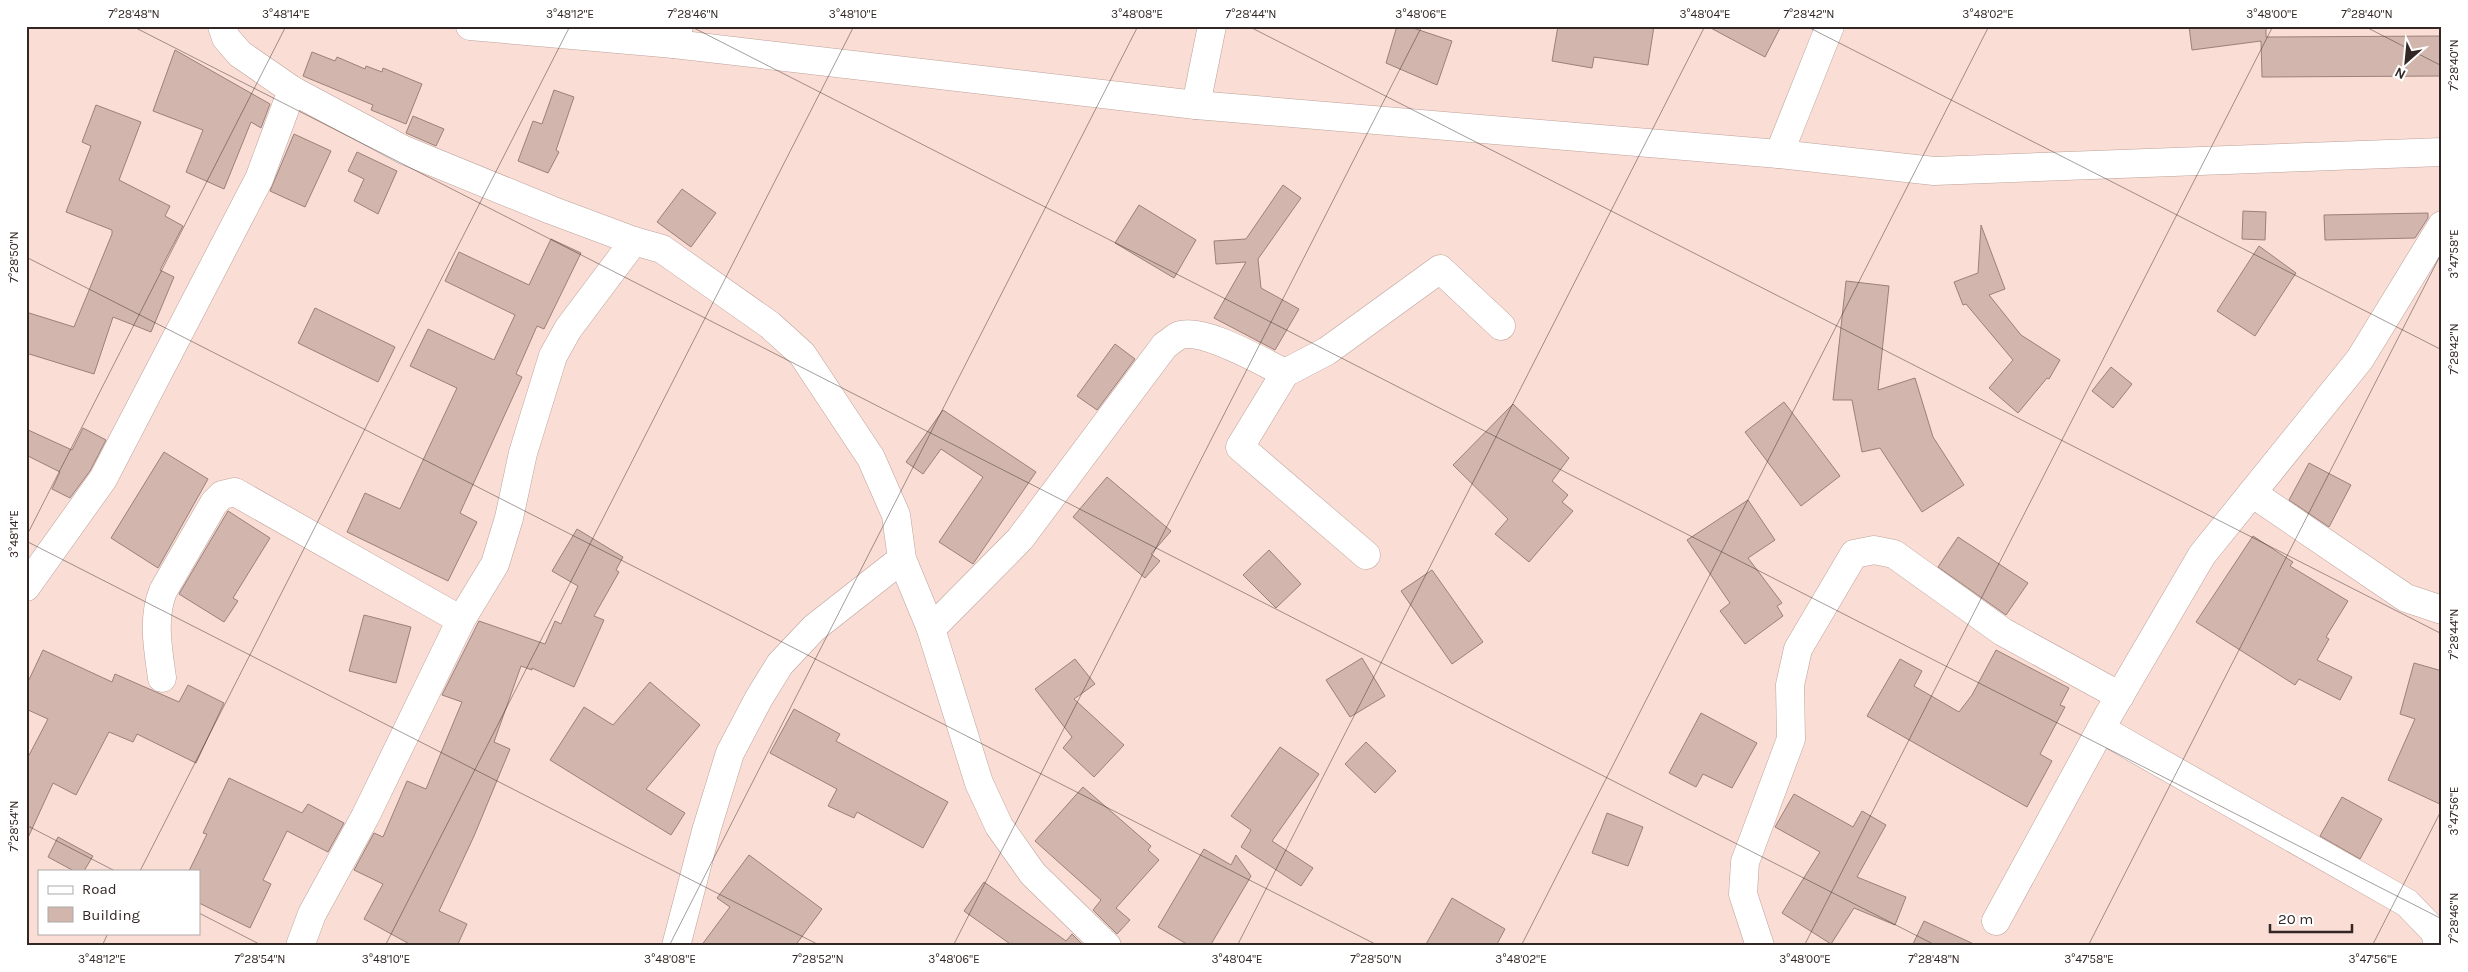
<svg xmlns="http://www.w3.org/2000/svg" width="2468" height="972" font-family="Karla,sans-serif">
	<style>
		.building { fill: #d2b6ae; stroke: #9b8179 }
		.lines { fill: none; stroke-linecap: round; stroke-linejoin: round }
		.minor-casing { stroke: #bda29a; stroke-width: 29 }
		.major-casing { stroke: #bda29a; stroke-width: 29 }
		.minor { stroke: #fff; stroke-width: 28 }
		.major { stroke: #fff; stroke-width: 28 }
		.ticks { fill: none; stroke: #322724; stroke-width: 1; stroke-opacity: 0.45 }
		.neatline { fill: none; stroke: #322724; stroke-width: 2 }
		.ticks-label { font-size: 12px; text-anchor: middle; fill: #322724 }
	</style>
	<rect width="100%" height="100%" fill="#faddd5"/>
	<g class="building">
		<polygon points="1397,26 1407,26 1452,41 1437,85 1386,63"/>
		<polygon points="1558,26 1654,26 1648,65 1594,57 1592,68 1552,61"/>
		<polygon points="1707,26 1781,26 1765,57"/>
		<polygon points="2189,26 2266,26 2266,37 2442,36 2442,76 2262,77 2261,41 2192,50"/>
		<polygon points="175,50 270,104 261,128 251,122 224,189 186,172 203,130 153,111"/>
		<polygon points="312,52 335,61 337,57 365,69 366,66 382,72 383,68 422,84 406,124 371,110 373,105 303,76"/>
		<polygon points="554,90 574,97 556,150 559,152 548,173 518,161 533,121 542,124"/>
		<polygon points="96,105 141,122 119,180 170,206 165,216 183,226 160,270 174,277 151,332 113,317 94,374 26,353 26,312 74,327 112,234 112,230 66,212 91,146 82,142"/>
		<polygon points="413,116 444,129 436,146 406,133"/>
		<polygon points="294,134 331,151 305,207 270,191"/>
		<polygon points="357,152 397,171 378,214 354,201 364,179 348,171"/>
		<polygon points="1283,185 1301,198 1258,259 1261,288 1299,309 1275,350 1214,318 1246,262 1216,264 1214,241 1246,239"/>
		<polygon points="682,189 716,213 691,247 657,222"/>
		<polygon points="1139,205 1196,240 1174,278 1115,243"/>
		<polygon points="2243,211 2266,212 2265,240 2242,239"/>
		<polygon points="2428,213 2428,218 2415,238 2325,240 2324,215"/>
		<polygon points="1981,225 2005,289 1989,295 2021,335 2060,360 2049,379 2047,378 2018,413 1989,388 2013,360 1966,304 1963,305 1954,282 1978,273"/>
		<polygon points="551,239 581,253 544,329 537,326 516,374 522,377 460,513 477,522 448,581 347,532 365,493 400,509 457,388 410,366 428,329 494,360 515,315 445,281 459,252 529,285"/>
		<polygon points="2259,246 2296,273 2255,336 2217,311"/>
		<polygon points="1846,281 1889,286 1878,390 1915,378 1933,437 1964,485 1922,512 1880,448 1862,452 1852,400 1833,400"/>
		<polygon points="315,308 395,347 378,382 298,343"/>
		<polygon points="1115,344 1135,359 1097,410 1077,396"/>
		<polygon points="2111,367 2132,384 2113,408 2092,391"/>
		<polygon points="1784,402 1840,476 1801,506 1745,432"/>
		<polygon points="1513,404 1569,458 1552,481 1568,495 1562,502 1573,511 1529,562 1495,534 1508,519 1453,465"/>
		<polygon points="943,410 1036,472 973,564 939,542 983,477 941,449 923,474 906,462"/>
		<polygon points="83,428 106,440 90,471 70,498 52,489 60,472 26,455 26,429 72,450"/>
		<polygon points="164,452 208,479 158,568 111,538"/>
		<polygon points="2309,463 2351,485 2329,527 2289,500"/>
		<polygon points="1107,477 1171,531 1151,554 1160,561 1145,578 1073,517"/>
		<polygon points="1748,500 1775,540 1748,558 1782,603 1777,606 1783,616 1745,644 1720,611 1730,603 1687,540"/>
		<polygon points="228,511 270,538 233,598 238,601 224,622 179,594"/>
		<polygon points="577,529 623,557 616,570 619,572 594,616 604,620 574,687 532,668 532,670 521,666 494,742 510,749 474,836 439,911 467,924 457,946 413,946 364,919 383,884 354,870 374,833 383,837 407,781 426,789 462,702 442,695 479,621 545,644 555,621 561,624 578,586 552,571"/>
		<polygon points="2253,536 2293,562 2290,566 2348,601 2326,637 2329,639 2317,660 2352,677 2340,700 2299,679 2295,685 2196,622"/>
		<polygon points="1958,537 2028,583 2006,615 1938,567"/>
		<polygon points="1269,550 1301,584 1276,608 1243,575"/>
		<polygon points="1432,570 1483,642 1452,664 1401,591"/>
		<polygon points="364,615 411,627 396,683 349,671"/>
		<polygon points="43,650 112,682 115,674 179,702 188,685 224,703 196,763 137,734 133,742 109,732 76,795 53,783 26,842 26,761 48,719 26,709 26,686"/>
		<polygon points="1996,650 2069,688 2060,705 2065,707 2040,754 2052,761 2027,807 1867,716 1900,659 1922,671 1914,686 1959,712 1972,695"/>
		<polygon points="1362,658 1385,696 1350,717 1326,680"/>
		<polygon points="1075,659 1095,684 1074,699 1124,745 1094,777 1063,748 1072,737 1035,689"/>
		<polygon points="2414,663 2442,671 2442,805 2388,780 2415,719 2400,714"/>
		<polygon points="650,682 700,725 646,789 685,813 671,835 550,760 584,707 613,725"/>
		<polygon points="794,709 840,734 836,741 948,802 923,848 857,812 854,818 828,806 837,789 770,753"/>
		<polygon points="1701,713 1757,743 1732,788 1703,774 1696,787 1669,773"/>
		<polygon points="1366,742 1396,771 1375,793 1345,764"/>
		<polygon points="1280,747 1319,774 1272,841 1313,868 1301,886 1241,847 1251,830 1231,816"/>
		<polygon points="229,778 302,813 308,804 344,823 328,852 287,831 263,880 271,884 250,928 199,903 199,871 189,871 207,834 203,833"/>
		<polygon points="1083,787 1151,846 1148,850 1159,860 1116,908 1130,920 1117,934 1093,910 1101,900 1035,841"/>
		<polygon points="1794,794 1853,827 1862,811 1886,825 1857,877 1906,897 1895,925 1854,908 1831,944 1782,913 1820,852 1775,827"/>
		<polygon points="2342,797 2382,819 2360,859 2320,836"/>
		<polygon points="1607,813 1643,827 1628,866 1592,853"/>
		<polygon points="58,837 93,856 84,871 74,871 48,857"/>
		<polygon points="1204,849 1231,865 1236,855 1251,876 1210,946 1190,946 1158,927"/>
		<polygon points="749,855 822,909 795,946 701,946 730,907 717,898"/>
		<polygon points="984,882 1066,941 1072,934 1084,946 1013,946 964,911"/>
		<polygon points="1452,898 1505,929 1496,946 1425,946"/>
		<polygon points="1924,921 1978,946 1912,946"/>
	</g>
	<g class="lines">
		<g class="minor-casing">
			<g id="minor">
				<polyline points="222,26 226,38 240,54 292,90 404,150 551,210 634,241 662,249 770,325 802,354 871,458 896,515 902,559 931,629 979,783 999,826 1033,874 1107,946"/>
				<polyline points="674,44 679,26"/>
				<polyline points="1196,105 1212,26"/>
				<polyline points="1779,154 1830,26"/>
				<polyline points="1285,373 1240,447 1366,555"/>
				<polyline points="2252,493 2406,598 2442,610"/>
				<polyline points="26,587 103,479 259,179 292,90"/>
				<path d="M931,629L1020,539L1165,345C1169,343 1174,338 1178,336C1202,326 1262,362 1285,373L1327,351L1440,269L1501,326"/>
				<path d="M162,678C158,649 152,619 163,591L214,503L222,495L235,492L461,620"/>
				<polyline points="2101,729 2407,903 2435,932 2438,946"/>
				<polyline points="1996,921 2109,714 2202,555 2360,359 2442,225"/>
				<polyline points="300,946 312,914 365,817 461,620 495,564 509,518 523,453 553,356 568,329 634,241"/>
				<polyline points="676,946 706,831 730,753 759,698 780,664 814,628 902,559"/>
				<polyline points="1760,946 1743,894 1745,862 1791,739 1790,685 1798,649 1854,554 1874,550 1894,554 2003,632 2120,696"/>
			</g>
		</g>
		<g class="major-casing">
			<polyline id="major" points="470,26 674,44 1196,105 1779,154 1934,171 2442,152"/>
		</g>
		<use href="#minor" class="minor"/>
		<use href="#major" class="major"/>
	</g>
	<path class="ticks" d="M132,26L1937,946M690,26L2442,919M1248,26L2442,634M1806,26L2442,350M2364,26L2442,66M26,257L1379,946M26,537L286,26M26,541L821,946M26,825L115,871M140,871L570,26M199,913L263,946M102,946L108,933M385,946L854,26M669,946L1138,26M953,946L1422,26M1237,946L1705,26M1521,946L1989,26M1804,946L2273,26M2088,946L2442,252M2372,946L2442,809"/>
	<rect width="2468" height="972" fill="none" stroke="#ffffff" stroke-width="55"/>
	<rect x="38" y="870" width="162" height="65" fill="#ffffff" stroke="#ada9a7"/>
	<rect x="48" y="886" width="25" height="8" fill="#ffffff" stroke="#ada9a7"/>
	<text x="82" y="894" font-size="15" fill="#322724">Road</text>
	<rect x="48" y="907" width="25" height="15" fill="#d2b6ae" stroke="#ada9a7"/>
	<text x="82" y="920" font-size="15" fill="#322724">Building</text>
	<g transform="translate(2406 62) rotate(207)" stroke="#ffffff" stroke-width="4" paint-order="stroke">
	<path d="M0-4L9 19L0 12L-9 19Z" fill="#322724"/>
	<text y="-8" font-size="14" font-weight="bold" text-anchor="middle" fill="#322724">N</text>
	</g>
	<path d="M2270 924v8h82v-8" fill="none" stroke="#322724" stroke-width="2.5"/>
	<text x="2278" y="924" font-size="15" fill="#322724" stroke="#ffffff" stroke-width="4" paint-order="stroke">20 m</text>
	<rect x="28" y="28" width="2412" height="916" class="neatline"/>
	<g class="ticks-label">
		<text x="134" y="18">7°28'48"N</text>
		<text x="286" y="18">3°48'14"E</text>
		<text x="570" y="18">3°48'12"E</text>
		<text x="693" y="18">7°28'46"N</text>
		<text x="853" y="18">3°48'10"E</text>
		<text x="1137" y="18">3°48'08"E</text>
		<text x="1251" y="18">7°28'44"N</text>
		<text x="1421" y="18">3°48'06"E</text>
		<text x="1705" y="18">3°48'04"E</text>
		<text x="1809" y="18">7°28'42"N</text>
		<text x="1988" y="18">3°48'02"E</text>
		<text x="2272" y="18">3°48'00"E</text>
		<text x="2367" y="18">7°28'40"N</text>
		<text transform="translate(2454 65) rotate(-90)" y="4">7°28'40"N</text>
		<text transform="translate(2454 254) rotate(-90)" y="4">3°47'58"E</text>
		<text transform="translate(14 257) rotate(-90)" y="4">7°28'50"N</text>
		<text transform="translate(2454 349) rotate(-90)" y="4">7°28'42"N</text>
		<text transform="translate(14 534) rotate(-90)" y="4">3°48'14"E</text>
		<text transform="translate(2454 634) rotate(-90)" y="4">7°28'44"N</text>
		<text transform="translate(2454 811) rotate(-90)" y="4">3°47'56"E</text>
		<text transform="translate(14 826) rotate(-90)" y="4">7°28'54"N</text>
		<text transform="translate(2454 918) rotate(-90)" y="4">7°28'46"N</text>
		<text x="102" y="963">3°48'12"E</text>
		<text x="260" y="963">7°28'54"N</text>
		<text x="386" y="963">3°48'10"E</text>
		<text x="670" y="963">3°48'08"E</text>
		<text x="818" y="963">7°28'52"N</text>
		<text x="954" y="963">3°48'06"E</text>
		<text x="1237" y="963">3°48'04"E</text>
		<text x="1376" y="963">7°28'50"N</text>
		<text x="1521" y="963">3°48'02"E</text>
		<text x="1805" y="963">3°48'00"E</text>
		<text x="1934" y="963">7°28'48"N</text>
		<text x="2089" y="963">3°47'58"E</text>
		<text x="2373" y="963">3°47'56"E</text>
	</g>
</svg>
